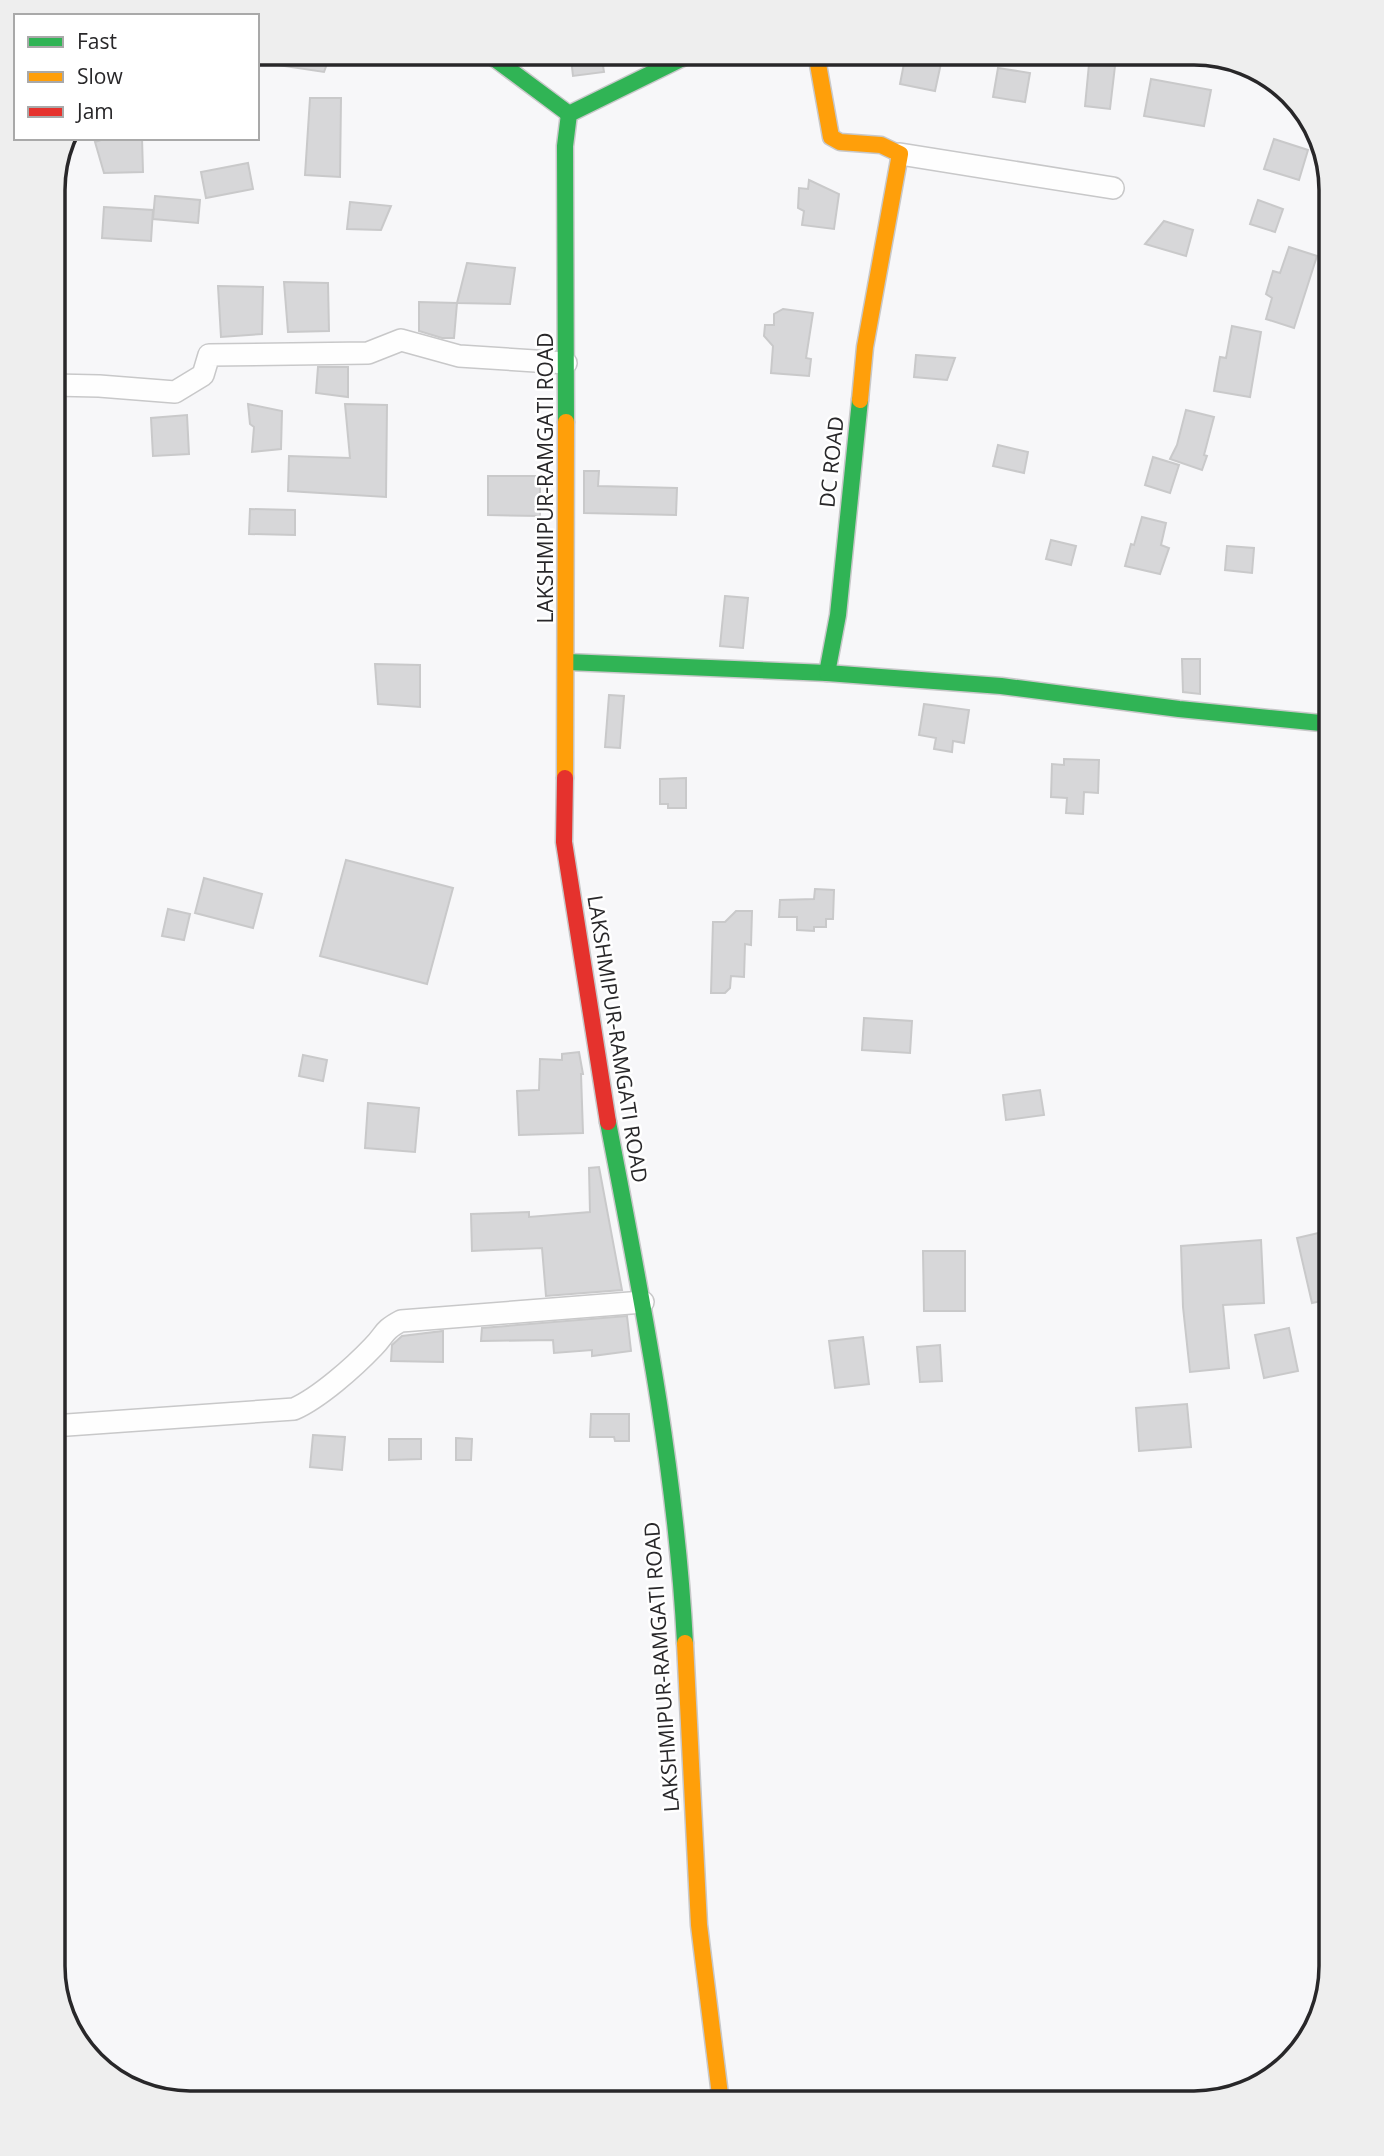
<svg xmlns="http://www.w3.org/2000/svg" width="1384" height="2156" font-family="'Open Sans',sans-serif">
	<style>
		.building { fill: #d7d7d9; stroke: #c9c9ca; stroke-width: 2 }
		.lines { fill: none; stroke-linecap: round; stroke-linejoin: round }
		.street-casing { stroke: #c8c8c9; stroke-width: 24 }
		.fast-casing { stroke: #c8c8c9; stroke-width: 19 }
		.slow-casing { stroke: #c8c8c9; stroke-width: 19 }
		.jam-casing { stroke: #c8c8c9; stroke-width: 19 }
		.street { stroke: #fefefe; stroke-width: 21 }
		.fast { stroke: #30b455; stroke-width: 16 }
		.slow { stroke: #ff9f0a; stroke-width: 16 }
		.jam { stroke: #e5322d; stroke-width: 16 }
		.labels { text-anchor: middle; stroke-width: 5; stroke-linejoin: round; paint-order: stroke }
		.street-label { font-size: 21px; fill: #282729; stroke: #fff }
		.rim { fill: none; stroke: #282729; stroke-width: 3.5 }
	</style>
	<rect width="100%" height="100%" fill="#f7f7f9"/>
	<g class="building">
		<polygon points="257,53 331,53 324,72 257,62"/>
		<polygon points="606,53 630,53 603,66 604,72 573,76 571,58"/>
		<polygon points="906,53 943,54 935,91 900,84"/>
		<polygon points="1089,64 1115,66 1110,109 1085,106"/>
		<polygon points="998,68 1030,73 1025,102 993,97"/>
		<polygon points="1151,79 1211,90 1204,126 1144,116"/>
		<polygon points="310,98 341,98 340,177 305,175"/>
		<polygon points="107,138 142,138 143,172 104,173 95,142"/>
		<polygon points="1274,139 1308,150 1299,180 1264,169"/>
		<polygon points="248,163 253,189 206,198 201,172"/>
		<polygon points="809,180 839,194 834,229 802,225 804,211 798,208 799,188 808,189"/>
		<polygon points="155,196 200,200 198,223 153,219"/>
		<polygon points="1258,200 1283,209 1275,232 1250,224"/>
		<polygon points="350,202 391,206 381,230 347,229"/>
		<polygon points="104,207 153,210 151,241 102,238"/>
		<polygon points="1164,221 1193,230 1186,256 1145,244"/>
		<polygon points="1289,247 1317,256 1294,328 1266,319 1272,298 1266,294 1273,271 1280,273"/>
		<polygon points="467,263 515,268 510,304 457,303"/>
		<polygon points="284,282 328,283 329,331 288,332"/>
		<polygon points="218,286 263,287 262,334 221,337"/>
		<polygon points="419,302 457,303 454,338 442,338 419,331"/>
		<polygon points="783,309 813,313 806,358 811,359 809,376 771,373 773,346 764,336 765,325 774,325 774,314"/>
		<polygon points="1232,326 1261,332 1250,397 1214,391 1220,357 1226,358"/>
		<polygon points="916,355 955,358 947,380 914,377"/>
		<polygon points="318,367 348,367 348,397 316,393"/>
		<polygon points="248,404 282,411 281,449 252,452 254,427 250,424"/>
		<polygon points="345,404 387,405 386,497 288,491 289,456 350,458"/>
		<polygon points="1186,410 1214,417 1204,455 1207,456 1202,470 1170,459 1177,445"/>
		<polygon points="187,415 189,454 153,456 151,418"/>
		<polygon points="998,445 1028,452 1024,473 993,466"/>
		<polygon points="1153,457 1179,465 1170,493 1145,485"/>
		<polygon points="584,471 599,471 598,486 677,488 676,515 584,513"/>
		<polygon points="488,476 540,476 540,516 488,515"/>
		<polygon points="250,509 295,510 295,535 249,534"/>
		<polygon points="1142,517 1166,523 1161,545 1169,548 1160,574 1125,566 1131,544 1134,545"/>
		<polygon points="1051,540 1076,546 1071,565 1046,559"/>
		<polygon points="1227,546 1254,548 1252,573 1225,570"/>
		<polygon points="725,596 748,598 743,648 720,646"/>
		<polygon points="1182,659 1200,659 1200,694 1183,692"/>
		<polygon points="375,664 420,665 420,707 378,704"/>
		<polygon points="609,695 624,696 620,748 605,747"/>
		<polygon points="924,704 969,710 964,743 953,741 952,752 934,749 936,738 919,735"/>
		<polygon points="1064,759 1099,760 1098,793 1084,792 1083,814 1066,813 1067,798 1051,797 1052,764 1064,765"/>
		<polygon points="686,778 686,808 668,808 668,804 660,804 660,779"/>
		<polygon points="346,860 453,888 427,984 320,956"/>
		<polygon points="204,878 262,894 253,928 195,913"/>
		<polygon points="815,889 834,890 833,919 826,919 826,927 814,927 814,931 797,930 797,917 779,917 780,900 814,899"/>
		<polygon points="168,909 190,914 184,940 162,936"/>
		<polygon points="736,911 752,911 751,945 745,944 744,977 731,976 730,988 725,993 711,993 713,922 725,922"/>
		<polygon points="864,1018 912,1021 910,1053 862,1050"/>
		<polygon points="579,1052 583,1074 581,1074 583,1133 519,1135 517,1091 539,1090 540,1059 562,1060 562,1054"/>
		<polygon points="303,1055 327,1060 323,1081 299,1076"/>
		<polygon points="1040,1090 1044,1115 1006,1120 1003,1095"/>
		<polygon points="368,1103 419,1108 415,1152 365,1148"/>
		<polygon points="599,1167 622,1290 546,1296 542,1248 472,1251 471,1214 529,1212 529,1217 590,1212 589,1168"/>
		<polygon points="1331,1230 1331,1299 1312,1303 1297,1238"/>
		<polygon points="1261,1240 1264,1303 1223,1305 1229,1368 1190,1372 1183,1307 1181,1246"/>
		<polygon points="923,1251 965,1251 965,1311 924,1311"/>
		<polygon points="627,1316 631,1351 592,1356 592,1350 554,1353 553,1340 481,1341 482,1328"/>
		<polygon points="1289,1328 1298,1371 1264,1378 1255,1335"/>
		<polygon points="443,1331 443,1362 391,1361 392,1345 402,1336"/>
		<polygon points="863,1337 869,1384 835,1388 829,1341"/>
		<polygon points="940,1345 942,1381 920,1382 917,1347"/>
		<polygon points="1187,1404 1191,1447 1139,1451 1136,1408"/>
		<polygon points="591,1414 629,1414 629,1441 615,1441 614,1437 590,1437"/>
		<polygon points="313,1435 345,1437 342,1470 310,1467"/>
		<polygon points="456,1438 472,1439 471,1460 456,1460"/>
		<polygon points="389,1439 421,1439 421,1459 389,1460"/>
	</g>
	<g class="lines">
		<g class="street-casing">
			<g id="street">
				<polyline points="900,154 1113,188"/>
				<polyline points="53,385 99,386 175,392 203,375 209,355 368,353 401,340 459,356 566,363"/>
				<path d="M53,1426L294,1409C319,1398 354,1367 373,1347C386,1334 382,1331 401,1321L643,1302"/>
			</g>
		</g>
		<g class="fast-casing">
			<g id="fast">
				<polyline points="487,53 569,114"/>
				<polyline points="566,422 565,146 569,114 693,53"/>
				<polyline points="567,662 827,673 838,615 860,400"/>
				<polyline points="827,673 1001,686 1179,709 1331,724"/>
				<path d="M608,1122C641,1295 676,1467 685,1643"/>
			</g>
		</g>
		<g class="slow-casing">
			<g id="slow">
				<polyline points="816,53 831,137 840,142 881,145 900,154 865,347 860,400"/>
				<polyline points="565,778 566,422"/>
				<polyline points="685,1643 699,1925 721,2103"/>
			</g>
		</g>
		<g class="jam-casing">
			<polyline id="jam" points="565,778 564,842 608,1122"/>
		</g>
		<use href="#street" class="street"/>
		<use href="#fast" class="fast"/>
		<use href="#slow" class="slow"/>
		<use href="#jam" class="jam"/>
	</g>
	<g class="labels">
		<g class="street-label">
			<text transform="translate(832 462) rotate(-84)" y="7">DC ROAD</text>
			<text transform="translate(546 478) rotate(-90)" y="7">LAKSHMIPUR-RAMGATI ROAD</text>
			<text transform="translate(617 1039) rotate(81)" y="7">LAKSHMIPUR-RAMGATI ROAD</text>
			<text transform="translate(662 1667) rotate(-94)" y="7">LAKSHMIPUR-RAMGATI ROAD</text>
		</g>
	</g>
	<path d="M0 0H1384V2156H0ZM190 65H1194A125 125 0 0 1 1319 190V1966A125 125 0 0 1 1194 2091H190A125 125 0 0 1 65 1966V190A125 125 0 0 1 190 65Z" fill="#eee" fill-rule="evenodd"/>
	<path class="rim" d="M190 65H1194A125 125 0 0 1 1319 190V1966A125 125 0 0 1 1194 2091H190A125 125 0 0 1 65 1966V190A125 125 0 0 1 190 65Z"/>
	<rect x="14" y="14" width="245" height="126" fill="#ffffff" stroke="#a9a9a9" stroke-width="2"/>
	<rect x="28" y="37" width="35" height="10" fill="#30b455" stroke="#a9a9a9" stroke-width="2"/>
	<text x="77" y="49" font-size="21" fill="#282729">Fast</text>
	<rect x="28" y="72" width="35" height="10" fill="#ff9f0a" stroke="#a9a9a9" stroke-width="2"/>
	<text x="77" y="84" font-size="21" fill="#282729">Slow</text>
	<rect x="28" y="107" width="35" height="10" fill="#e5322d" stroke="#a9a9a9" stroke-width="2"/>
	<text x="77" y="119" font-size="21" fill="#282729">Jam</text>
</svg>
